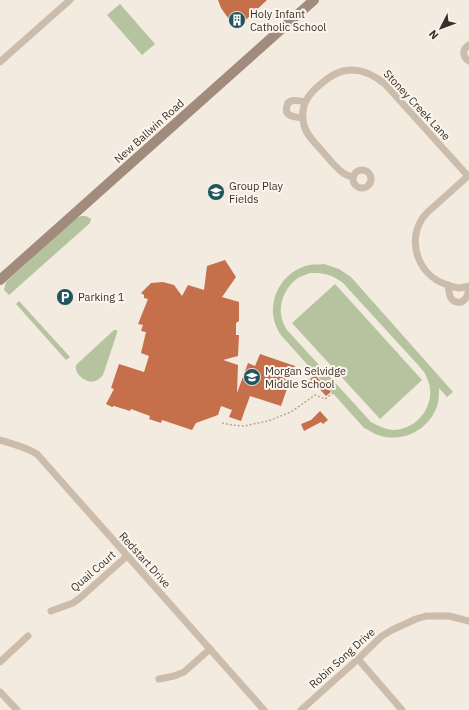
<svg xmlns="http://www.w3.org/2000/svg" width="469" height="710" font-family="'IBM Plex Sans',sans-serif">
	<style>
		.green { fill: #b5c39f; fill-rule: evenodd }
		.building { fill: #c66f4b }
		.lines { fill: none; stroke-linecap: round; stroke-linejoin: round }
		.path { stroke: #b8a695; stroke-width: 1.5; stroke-dasharray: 2 2; stroke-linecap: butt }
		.street { stroke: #ccbcab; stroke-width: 7 }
		.secondary { stroke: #a08b7c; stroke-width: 10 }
		.labels { text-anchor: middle; stroke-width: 4; stroke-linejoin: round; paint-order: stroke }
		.poi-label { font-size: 11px; fill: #3a302a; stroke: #fbf5ed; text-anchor: start }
		.street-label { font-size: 11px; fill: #3a302a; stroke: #fbf5ed }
	</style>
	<rect width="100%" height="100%" fill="#f3ebe0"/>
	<g class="green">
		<polygon points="120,4 155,44 142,55 107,15"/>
		<polygon points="81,216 86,216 91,219 90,223 9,295 4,290 6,282 75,219"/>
		<path d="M324,264L339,269L351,277L453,392L447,397L439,388C439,393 439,399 438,403C431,429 403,444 378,435C374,434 369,430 364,428L280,334C278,330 275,325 274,320C269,295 284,271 309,265C314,264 319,265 324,264ZM310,273C325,273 331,274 343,283L419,366C421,369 425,372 426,376C439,399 421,429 394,430C386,430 379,426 371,422L287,330C285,327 283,323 282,319C278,304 285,287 298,278C301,276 306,275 310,273Z"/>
		<polygon points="335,284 422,380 380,419 292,323"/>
		<polygon points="19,301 70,357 66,360 16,304"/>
		<path d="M114,330H117V333L103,375C101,377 98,380 95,381C86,384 74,374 76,365Z"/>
	</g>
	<g class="building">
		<polygon points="218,0 267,0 236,29 221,8"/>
		<polygon points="225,260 236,277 222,297 239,302 239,321 236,323 236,335 239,335 238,356 223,360 238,365 237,393 248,363 255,366 260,354 295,366 281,406 250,396 241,421 229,417 232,410 221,406 218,415 196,423 192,430 162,420 161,423 149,419 150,416 131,409 130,411 114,406 112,407 106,404 114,389 111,388 119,364 144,372 149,356 141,353 146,332 141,331 143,325 138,324 148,299 144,298 144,295 141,293 151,283 163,282 174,285 182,296 188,285 204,290 207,266"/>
		<polygon points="315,375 331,392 326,396 310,379"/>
		<polygon points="320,411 328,420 323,424 321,422 304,431 301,424 311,420"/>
	</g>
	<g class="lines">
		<polyline class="path" points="222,423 232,425 244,426 268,421 291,412 315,395 325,399 333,393"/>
		<g class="street">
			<path d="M469,45C462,49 462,57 469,61"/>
			<polyline points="0,62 70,0"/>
			<path d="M303,118C296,117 283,117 287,106C287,104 289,102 291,101C295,100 301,101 305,102"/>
			<circle cx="362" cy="179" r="9"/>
			<path d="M469,175C459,184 449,193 439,202C434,207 426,212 422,219C407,243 419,275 445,284C450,286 455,288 460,288C463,287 466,287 469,286"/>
			<path d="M353,177C349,176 345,175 342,172C335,167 329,159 323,152C316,144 306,135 304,125C299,106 308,94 322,83C328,78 335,73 343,71C359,67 373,74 385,84L468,176"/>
			<path d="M448,285C449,289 449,295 451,298C454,303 461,304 465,299C467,297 468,293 469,290"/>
			<path d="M0,440C13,444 26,447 37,454L264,710"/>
			<polyline points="51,611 73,603 80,598 127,556"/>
			<polyline points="358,659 402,710"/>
			<polyline points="0,662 28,636"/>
			<polyline points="159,679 174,676 184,672 210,649"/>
			<polyline points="0,692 17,710"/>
			<polyline points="301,710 358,659 382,636 392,630 416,619 426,616 449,616 469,621"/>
		</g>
		<polyline class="secondary" points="0,280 314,0"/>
	</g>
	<defs>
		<g id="building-disc" transform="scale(0.9)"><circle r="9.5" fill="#1f555c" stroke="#fbf5ed"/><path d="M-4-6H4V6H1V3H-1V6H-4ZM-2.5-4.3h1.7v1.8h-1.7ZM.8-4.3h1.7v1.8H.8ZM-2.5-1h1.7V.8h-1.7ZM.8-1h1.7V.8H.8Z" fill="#fff"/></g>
		<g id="school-disc" transform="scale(0.9)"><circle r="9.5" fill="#1f555c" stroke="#fbf5ed"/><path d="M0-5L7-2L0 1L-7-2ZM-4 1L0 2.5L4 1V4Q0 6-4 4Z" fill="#fff"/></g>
		<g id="parking-disc" transform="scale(0.9)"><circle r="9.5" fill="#1f555c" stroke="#fbf5ed"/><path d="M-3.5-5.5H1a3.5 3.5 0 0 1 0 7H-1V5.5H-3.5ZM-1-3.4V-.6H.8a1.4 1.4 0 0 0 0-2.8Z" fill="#fff"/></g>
	</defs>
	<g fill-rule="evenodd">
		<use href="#building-disc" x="237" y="20"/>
		<use href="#school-disc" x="216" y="192"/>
		<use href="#parking-disc" x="65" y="297"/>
		<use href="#school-disc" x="252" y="377"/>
	</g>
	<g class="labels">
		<g class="poi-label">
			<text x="250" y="18">Holy Infant<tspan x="250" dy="13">Catholic School</tspan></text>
			<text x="229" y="190">Group Play<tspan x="229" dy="13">Fields</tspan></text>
			<text x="78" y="301">Parking 1</text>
			<text x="265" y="375">Morgan Selvidge<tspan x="265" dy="13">Middle School</tspan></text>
		</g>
		<g class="street-label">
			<text transform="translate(417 105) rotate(47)" y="4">Stoney Creek Lane</text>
			<text transform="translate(149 131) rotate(-42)" y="4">New Ballwin Road</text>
			<text transform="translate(145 560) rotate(48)" y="4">Redstart Drive</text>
			<text transform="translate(93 571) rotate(-41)" y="4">Quail Court</text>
			<text transform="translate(342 658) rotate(-42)" y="4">Robin Song Drive</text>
		</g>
	</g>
	<g transform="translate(441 28) rotate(228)" stroke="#fbf5ed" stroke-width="3" paint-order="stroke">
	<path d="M0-3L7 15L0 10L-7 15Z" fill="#3a302a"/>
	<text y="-6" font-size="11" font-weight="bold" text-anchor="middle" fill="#3a302a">N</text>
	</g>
</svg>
